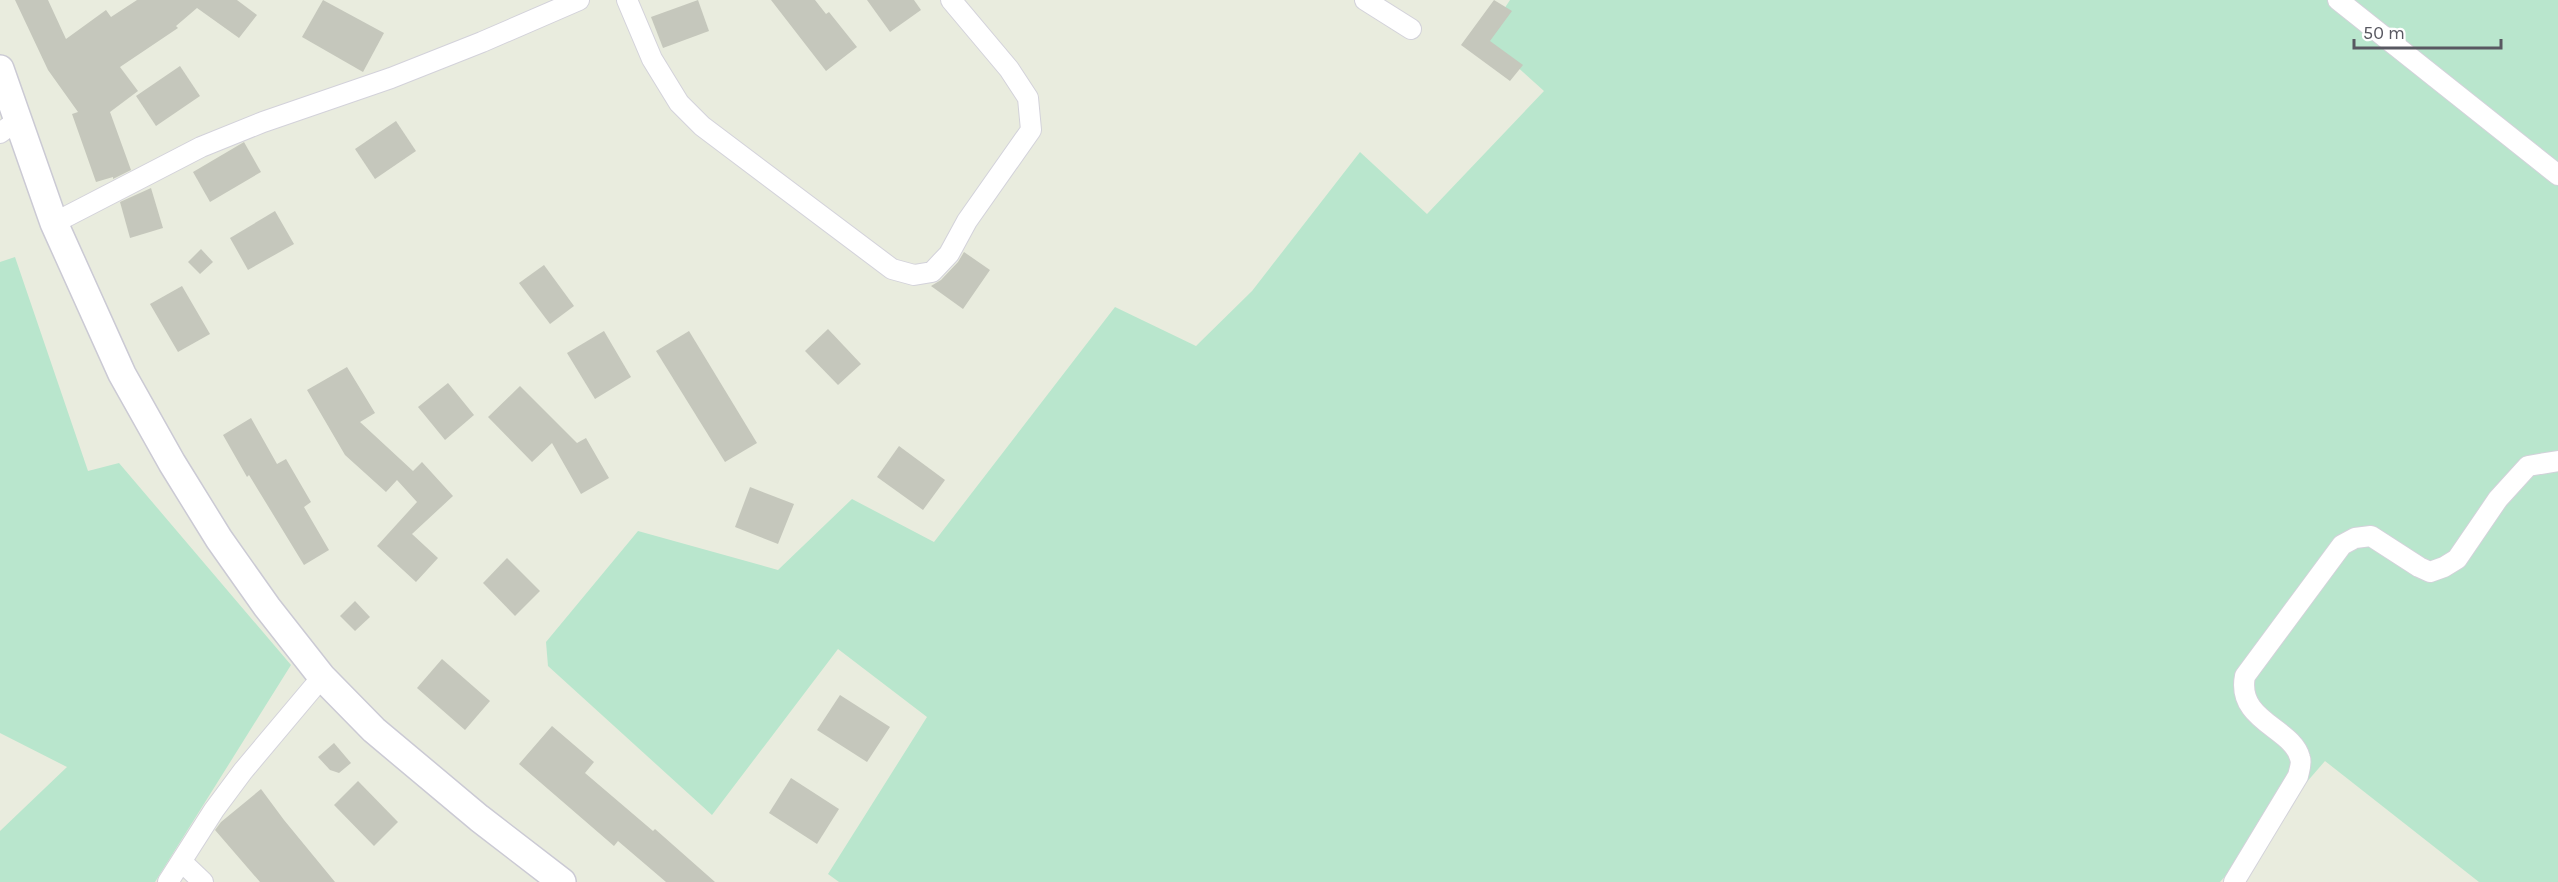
<svg xmlns="http://www.w3.org/2000/svg" width="2558" height="882" font-family="Karla,sans-serif">
	<style>
		.green { fill: #b9e6cd }
		.building { fill: #c5c7bc }
		.lines { fill: none; stroke-linecap: round; stroke-linejoin: round }
		.street-casing { stroke: #d3d2da; stroke-width: 22 }
		.secondary-casing { stroke: #cbcad4; stroke-width: 30 }
		.street { stroke: #fff; stroke-width: 20 }
		.secondary { stroke: #fff; stroke-width: 27 }
	</style>
	<rect width="100%" height="100%" fill="#e9ecde"/>
	<g class="green">
		<polygon points="1510,0 2558,0 2558,882 2479,882 2325,761 2220,882 839,882 828,874 927,717 838,649 712,815 548,666 546,642 638,531 778,570 852,499 934,542 1115,307 1196,346 1252,291 1360,152 1427,214 1544,91 1485,38"/>
		<polygon points="15,257 88,471 119,463 291,665 155,882 0,882 0,831 67,767 0,733 0,262"/>
	</g>
	<g class="building">
		<polygon points="15,0 48,0 66,39 106,10 111,17 137,0 237,0 257,15 239,38 197,8 176,26 178,28 120,67 138,91 110,112 131,170 113,179 113,177 96,182 72,114 78,112 48,70"/>
		<polygon points="323,0 384,33 363,72 302,37"/>
		<polygon points="698,0 709,31 663,48 651,17"/>
		<polygon points="771,0 815,0 826,14 829,12 857,47 826,71"/>
		<polygon points="867,0 914,0 921,10 890,32"/>
		<polygon points="1494,0 1512,11 1490,41 1523,65 1510,81 1461,45"/>
		<polygon points="180,66 200,96 156,126 136,96"/>
		<polygon points="396,121 416,151 375,179 355,149"/>
		<polygon points="244,142 261,172 210,202 193,172"/>
		<polygon points="151,188 163,228 130,238 120,202"/>
		<polygon points="275,211 294,244 248,270 230,238"/>
		<polygon points="201,249 213,262 200,274 188,262"/>
		<polygon points="964,252 990,270 963,309 931,286 941,280 958,262"/>
		<polygon points="544,265 574,306 550,324 519,283"/>
		<polygon points="182,286 210,334 178,352 150,304"/>
		<polygon points="828,329 861,364 838,385 805,351"/>
		<polygon points="604,331 631,377 595,399 567,353"/>
		<polygon points="689,331 757,443 725,462 656,351"/>
		<polygon points="347,367 375,413 360,422 413,471 422,462 453,496 412,534 438,558 416,582 377,546 417,502 397,480 386,492 345,455 307,390"/>
		<polygon points="448,383 474,415 445,440 418,407"/>
		<polygon points="520,386 577,443 586,438 609,478 581,494 552,443 532,462 488,417"/>
		<polygon points="251,418 277,464 286,459 311,502 304,507 329,550 304,565 249,475 247,477 223,435"/>
		<polygon points="899,446 945,480 923,510 877,477"/>
		<polygon points="750,487 794,504 778,544 735,527"/>
		<polygon points="507,558 540,591 515,616 483,583"/>
		<polygon points="355,601 370,617 355,631 340,616"/>
		<polygon points="442,659 490,701 465,730 417,688"/>
		<polygon points="840,695 890,727 867,762 817,730"/>
		<polygon points="552,726 594,762 585,773 653,831 655,829 715,882 666,882 618,841 614,846 519,764"/>
		<polygon points="334,743 351,763 339,773 330,770 318,757"/>
		<polygon points="791,778 839,809 817,844 769,813"/>
		<polygon points="358,781 398,822 374,846 334,805"/>
		<polygon points="261,789 284,820 335,882 260,882 215,830 221,822"/>
	</g>
	<g class="lines">
		<g class="street-casing">
			<g id="street">
				<polyline points="627,0 652,59 679,103 702,126 892,269 914,275 932,272 949,254 967,221 1031,130 1028,98 1009,69 951,0"/>
				<polyline points="1365,0 1411,29"/>
				<polyline points="2338,0 2558,175"/>
				<polyline points="0,133 18,120"/>
				<polyline points="54,223 201,147 263,122 391,78 482,42 579,0"/>
				<polyline points="182,862 203,882"/>
				<polyline points="168,882 214,810 243,771 322,677"/>
				<path d="M2234,882L2298,776C2299,771 2302,763 2300,758C2293,728 2236,721 2245,676L2342,545L2355,538L2371,536L2419,567L2430,572L2444,567L2457,559L2498,499L2528,466L2558,461"/>
			</g>
		</g>
		<g class="secondary-casing">
			<polyline id="secondary" points="0,69 54,223 122,374 172,463 219,539 267,607 322,677 374,730 479,818 562,882"/>
		</g>
		<use href="#street" class="street"/>
		<use href="#secondary" class="secondary"/>
	</g>
	<path d="M2354 39v9h147v-9" fill="none" stroke="#585861" stroke-width="3"/>
	<text x="2363" y="39" font-size="18" fill="#585861" stroke="#ffffff" stroke-width="4.5" paint-order="stroke">50 m</text>
</svg>
